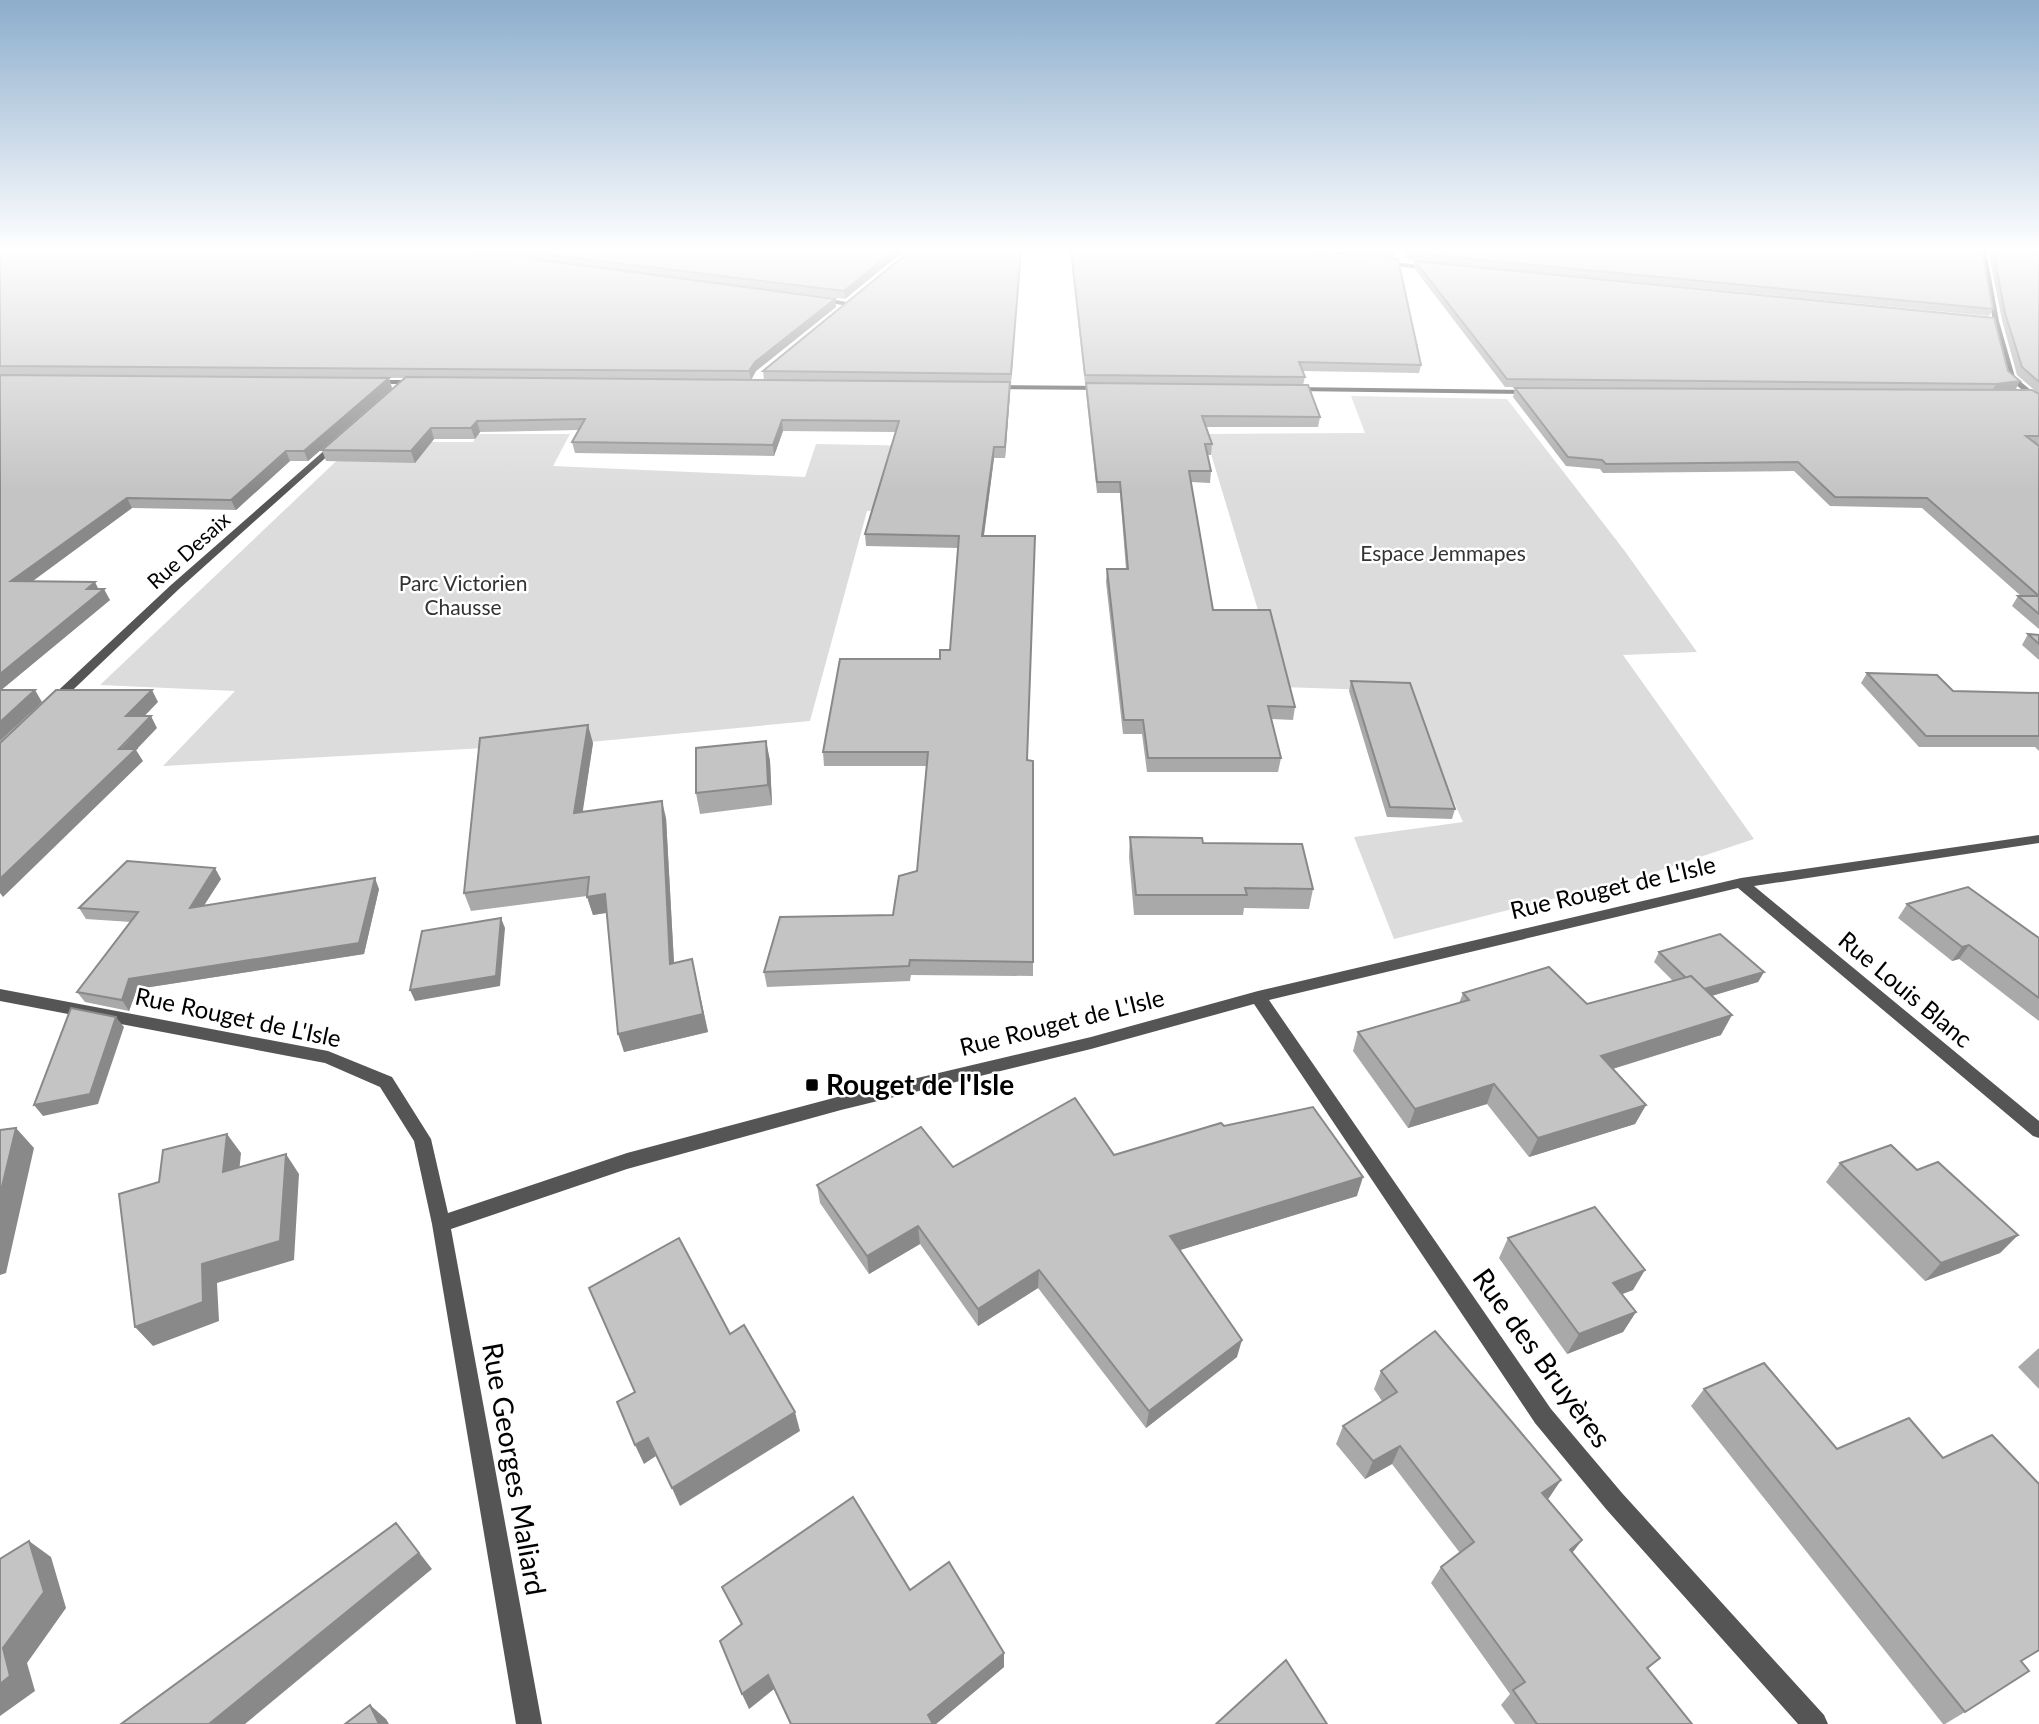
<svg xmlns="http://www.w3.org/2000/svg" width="2039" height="1724" font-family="Lato,sans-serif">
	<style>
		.green { fill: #dcdcdc }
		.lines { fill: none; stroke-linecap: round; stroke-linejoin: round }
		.minor { fill: #555; fill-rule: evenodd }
		.wall { fill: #a9a9a9 }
		.shaded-wall { fill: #898989 }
		.building { fill: #c4c4c4; stroke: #898989; stroke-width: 2 }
		.poi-dot { fill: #000; stroke: #fff; stroke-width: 2.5 }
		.labels { text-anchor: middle; stroke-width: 5; stroke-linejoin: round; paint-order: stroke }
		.far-street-label { font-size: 21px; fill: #000; stroke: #fff }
		.far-park-label { font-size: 21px; fill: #333; stroke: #fff }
		.street-label { font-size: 24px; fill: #000; stroke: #fff }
		.near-poi-label { font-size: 28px; font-weight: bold; fill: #000; stroke: #fff; text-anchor: start }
		.near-street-label { font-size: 28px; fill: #000; stroke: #fff }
	</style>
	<rect width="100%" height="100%" fill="#fff"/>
	<g class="green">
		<polygon points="1351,396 1507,399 1624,550 1697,652 1623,655 1754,839 1643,876 1394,939 1354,837 1463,822 1404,691 1281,687 1205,434 1365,433"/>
		<polygon points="478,434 570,434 553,466 805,477 816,444 925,446 910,510 867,511 810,721 590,742 163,766 235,691 100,685 349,449 419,442 473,442"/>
	</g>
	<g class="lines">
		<g class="minor">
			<polygon points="1980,250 1986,250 1999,321 2015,377 2039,397 2039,403 2007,378 1993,321"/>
			<polygon points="1381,261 1430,266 1433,268 1430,270 1379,264"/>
			<polygon points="818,297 847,302 850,304 847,306 816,300"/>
			<polygon points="370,380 419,380 423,382 419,384 370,384"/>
			<polygon points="990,385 1105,386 1109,388 1105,390 993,389 989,387"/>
			<polygon points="1291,387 1532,390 1536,392 1532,394 1294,391 1291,391"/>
			<polygon points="334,442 341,444 179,589 56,706 48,706 48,700 171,585"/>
			<polygon points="2039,835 2039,843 1754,886 2039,1121 2039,1138 2033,1136 1738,888 1269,1000 1551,1409 1622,1493 1824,1715 1828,1724 1798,1724 1606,1509 1535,1423 1254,1004 1091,1049 841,1110 627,1169 451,1229 542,1724 516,1724 432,1224 414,1141 380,1087 325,1063 0,1001 0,989 328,1051 392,1077 431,1139 448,1213 627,1153 841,1096 1091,1037 1258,991 1741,878"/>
		</g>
	</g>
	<g class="wall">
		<polygon points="0,250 905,250 845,299 738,286 835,299 836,307 756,371 751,380 764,380 763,371 911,250 1021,250 1005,458 994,458 984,536 1028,760 1033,761 1033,976 911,975 910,981 767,987 764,972 893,915 917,871 927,766 824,766 823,752 950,650 958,548 866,546 865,534 896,432 783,431 774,456 575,453 572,442 579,430 480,432 475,439 434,439 415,463 326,461 322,450 405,378 189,376 389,378 392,388 308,461 290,461 236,510 132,508 32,581 99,589 110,600 1,690 42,702 0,741"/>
		<polygon points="1070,250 1396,250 1395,258 1363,256 1421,365 1419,373 1302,371 1305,377 1303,385 1320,417 1318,427 1206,427 1212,444 1211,455 1207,455 1211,471 1210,483 1191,482 1213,610 1295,707 1293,720 1271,719 1281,758 1278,772 1147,772 1142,734 1123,734 1106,582 1107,569 1126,569 1120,493 1097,493 1086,393 1086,383 1085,383"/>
		<polygon points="1401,250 1982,250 1993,309 1989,316 1408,260"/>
		<polygon points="1988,250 2039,250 2039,394 2017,375 2002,320"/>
		<polygon points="1415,261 2008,371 2016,389 2004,390 2039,394 2039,445 2037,445 2039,446 2039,629 2012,606 2018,596 2021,596 1922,508 1830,506 1794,471 1603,473 1600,469 1566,466 1513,397 1515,388 1751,389 1505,387 1414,268"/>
		<polygon points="2028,634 2039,635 2039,660 2022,645"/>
		<polygon points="1867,673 1953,691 2039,693 2039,751 2035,747 1919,747 1861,683"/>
		<polygon points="1351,681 1455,809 1452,819 1387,817 1349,691"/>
		<polygon points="766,741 770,761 772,805 700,814 696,793"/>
		<polygon points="593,743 582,812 666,818 674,963 692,959 708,1032 624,1052 607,913 593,915 587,896 471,911 464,893"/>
		<polygon points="1130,837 1203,843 1313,889 1309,909 1244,908 1243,915 1134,915 1129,857"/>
		<polygon points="221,879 204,905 379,889 364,954 137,989 129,1011 85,1002 77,992 131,922 86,919 79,908"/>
		<polygon points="1907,904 2039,938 2039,1021 1959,959 1952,961 1898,918"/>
		<polygon points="1659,952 1764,972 1758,982 1712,996 1721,1035 1613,1069 1646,1105 1635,1124 1529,1157 1487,1104 1408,1128 1353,1051 1358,1032 1459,1003 1463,993 1587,1004 1673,981 1654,962"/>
		<polygon points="1224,1126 1357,1196 1180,1250 1237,1357 1146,1428 1038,1288 978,1326 920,1244 869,1274 820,1203 817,1185 953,1167 1114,1155"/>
		<polygon points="1840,1163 1917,1170 2018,1235 2000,1253 1925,1281 1826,1182"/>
		<polygon points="1508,1238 1633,1290 1622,1294 1636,1312 1623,1332 1567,1354 1499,1258"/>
		<polygon points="2039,1348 2039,1389 2018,1367"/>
		<polygon points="1381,1371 1561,1480 1547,1499 1582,1540 1572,1553 1660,1658 1648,1669 1692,1724 1515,1724 1501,1705 1510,1694 1431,1583 1441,1567 1460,1553 1392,1464 1365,1479 1336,1444 1343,1426 1382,1401 1374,1389"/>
		<polygon points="1704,1389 2021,1661 1965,1712 1945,1724 1943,1724 1691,1406"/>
		<polygon points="722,1587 910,1590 1004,1653 1004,1667 936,1724 790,1724 774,1689 749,1709 741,1625"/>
	</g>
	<g class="shaded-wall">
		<polygon points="895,250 905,250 845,299 844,291"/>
		<polygon points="1021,250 1011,383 1011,374"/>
		<polygon points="835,299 836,307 756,371 751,380 749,371 755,362"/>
		<polygon points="389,378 392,388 308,461 304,451"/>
		<polygon points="2020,381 2016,389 1992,391 1996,384"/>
		<polygon points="1010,382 1010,393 1005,458 1005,447"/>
		<polygon points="782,420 783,431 774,456 773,445"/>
		<polygon points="477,421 480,432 475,439 471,428"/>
		<polygon points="431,428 434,439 415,463 411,451"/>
		<polygon points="994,447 994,458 982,548 982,536"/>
		<polygon points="286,451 290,461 236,510 231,500"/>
		<polygon points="127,498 132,508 18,592 11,581"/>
		<polygon points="95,582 100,592 104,589 110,600 0,691 0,674"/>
		<polygon points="35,690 42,702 0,741 0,722"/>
		<polygon points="152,690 158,702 133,728 126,716"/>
		<polygon points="151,716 157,728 136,750 143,761 3,897 0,893 0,879"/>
		<polygon points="588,725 593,743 580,830 574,813"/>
		<polygon points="766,741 770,761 772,805 768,785"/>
		<polygon points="662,801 666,818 675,982 670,964"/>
		<polygon points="215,868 221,879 196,918 190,908"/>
		<polygon points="375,878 379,889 364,954 137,989 129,1011 122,1000 129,979"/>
		<polygon points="605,894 610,912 593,915 587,897"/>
		<polygon points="501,918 505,928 500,986 415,1001 410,990"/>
		<polygon points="1969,945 1959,959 1952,961 1962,947"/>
		<polygon points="692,959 708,1032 624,1052 618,1034"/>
		<polygon points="1764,972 1758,982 1694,1001 1700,991"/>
		<polygon points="1732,1015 1721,1035 1592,1075 1601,1056"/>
		<polygon points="116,1017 124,1027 98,1104 43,1116 34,1105"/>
		<polygon points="1494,1084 1487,1104 1408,1128 1415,1109"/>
		<polygon points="1646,1105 1635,1124 1529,1157 1538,1138"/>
		<polygon points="16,1128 34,1148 6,1273 0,1275 0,1195"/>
		<polygon points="227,1134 241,1153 237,1192 223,1172"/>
		<polygon points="286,1154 299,1174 294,1260 217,1283 219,1321 153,1346 135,1327 202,1264"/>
		<polygon points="1363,1177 1357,1196 1167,1254 1170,1236"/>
		<polygon points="918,1226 920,1244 869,1274 867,1256"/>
		<polygon points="2018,1235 2000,1253 1925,1281 1941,1263"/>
		<polygon points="1039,1270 1038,1288 978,1326 978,1309"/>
		<polygon points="1645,1270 1633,1290 1601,1302 1613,1283"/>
		<polygon points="1636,1312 1623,1332 1567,1354 1579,1334"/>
		<polygon points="1242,1340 1237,1357 1146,1428 1149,1411"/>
		<polygon points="795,1412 800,1431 680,1506 672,1488"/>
		<polygon points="648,1438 656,1456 644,1464 635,1445"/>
		<polygon points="1400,1446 1392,1464 1365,1479 1373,1461"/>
		<polygon points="1561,1480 1549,1498 1531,1511 1542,1493"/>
		<polygon points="396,1523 432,1569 245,1724 209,1724"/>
		<polygon points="1582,1540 1569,1557 1570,1550"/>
		<polygon points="29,1541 51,1557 66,1608 27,1663 35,1691 0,1716 0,1684 3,1648"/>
		<polygon points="1004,1653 1004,1667 936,1724 929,1724 928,1715"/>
		<polygon points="768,1675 774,1689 749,1709 742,1694"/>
		<polygon points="370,1705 386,1719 389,1724 379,1724"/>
	</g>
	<g class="building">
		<polygon points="0,250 467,250 835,299 755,362 749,371 0,366"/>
		<polygon points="511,250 895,250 844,291"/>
		<polygon points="911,250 1021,250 1011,374 763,371"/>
		<polygon points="1071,250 1305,250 1398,259 1421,365 1299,362 1305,377 1085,375"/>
		<polygon points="1407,250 1982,250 1993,309 1409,253"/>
		<polygon points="1993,250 2039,250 2039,382 2022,367 2005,313"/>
		<polygon points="1415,261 1994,318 2008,371 2020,381 1996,384 1507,379"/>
		<polygon points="0,375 389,378 304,451 286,451 231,500 127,498 11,581 95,582 87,589 104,589 0,674"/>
		<polygon points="406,377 1010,382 1005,447 994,447 982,536 1035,536 1027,760 1033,761 1033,962 910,960 909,966 764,972 780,917 893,915 899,876 917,871 928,752 823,752 840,659 940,659 940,650 950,650 959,536 865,534 899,421 782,420 773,445 572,442 585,419 477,421 471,428 431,428 411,451 322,450"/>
		<polygon points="1086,383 1308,385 1320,417 1202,416 1212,444 1205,444 1211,471 1189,471 1213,610 1270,610 1295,707 1268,706 1281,758 1148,758 1143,720 1124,720 1107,569 1128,569 1120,482 1097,482"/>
		<polygon points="1515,388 2032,390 2039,394 2039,436 2026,436 2039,446 2039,596 1927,498 1835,497 1798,462 1606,464 1602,460 1568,457"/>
		<polygon points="2018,596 2039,596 2039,614"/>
		<polygon points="2028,634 2039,635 2039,644"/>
		<polygon points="1867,673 1937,675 1953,691 2039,693 2039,736 1926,736"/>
		<polygon points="1351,681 1410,683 1455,809 1390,807"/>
		<polygon points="0,690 35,690 0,722"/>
		<polygon points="56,690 152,690 126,716 151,716 119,749 136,749 0,879 0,743"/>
		<polygon points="588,725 574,813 662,801 670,964 692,959 703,1014 618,1034 605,894 587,897 589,877 464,893 480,738"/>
		<polygon points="766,741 768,785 696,793 696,748"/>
		<polygon points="1130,837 1202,838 1203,843 1302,844 1313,889 1245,888 1247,895 1136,895"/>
		<polygon points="127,861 215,868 190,908 375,878 359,943 129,979 122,1000 77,992 138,912 79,908"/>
		<polygon points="1968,887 2039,938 2039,998 1969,945 1962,947 1907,904"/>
		<polygon points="501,918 496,976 410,990 422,931"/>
		<polygon points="1720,934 1764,972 1704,989 1691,976 1686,978 1659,952"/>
		<polygon points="1549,967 1587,1004 1691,976 1732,1015 1601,1056 1646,1105 1538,1138 1494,1084 1415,1109 1358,1032 1469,1000 1463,993"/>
		<polygon points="71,1008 116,1017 90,1094 34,1105"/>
		<polygon points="1075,1098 1114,1155 1221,1123 1224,1126 1313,1107 1363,1177 1170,1236 1242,1340 1149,1411 1039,1270 978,1309 918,1226 867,1256 817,1185 921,1127 953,1167"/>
		<polygon points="16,1128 0,1195 0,1130"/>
		<polygon points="227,1134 223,1172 286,1154 280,1241 202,1264 203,1302 135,1327 119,1194 159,1182 163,1150"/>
		<polygon points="1891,1145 1917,1170 1938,1162 2018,1235 1941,1263 1840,1163"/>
		<polygon points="1595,1207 1645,1270 1613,1283 1636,1312 1579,1334 1508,1238"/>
		<polygon points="679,1238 730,1334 744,1325 795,1412 672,1488 648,1438 635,1445 617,1402 635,1392 589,1288"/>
		<polygon points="1435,1331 1561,1480 1542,1493 1582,1540 1570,1550 1660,1658 1647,1668 1692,1724 1537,1724 1513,1690 1525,1682 1441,1567 1474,1542 1400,1446 1373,1461 1343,1426 1397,1392 1381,1371"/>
		<polygon points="1764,1363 1837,1449 1909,1418 1943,1458 1992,1435 2039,1484 2039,1650 2021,1661 2029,1671 1965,1712 1704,1389"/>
		<polygon points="853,1497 910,1590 949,1562 1004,1653 928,1715 933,1724 791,1724 768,1675 742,1694 720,1641 742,1624 722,1587"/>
		<polygon points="396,1523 419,1553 209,1724 121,1724"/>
		<polygon points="29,1541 44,1592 3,1648 10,1676 0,1684 0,1559"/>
		<polygon points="1286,1660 1327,1724 1216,1724"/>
		<polygon points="370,1705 379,1724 345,1724"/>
	</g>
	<linearGradient id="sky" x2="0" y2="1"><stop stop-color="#8cadcc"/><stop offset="0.51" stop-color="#fff"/><stop offset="1" stop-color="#fff" stop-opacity="0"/></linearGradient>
	<rect width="2039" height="491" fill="url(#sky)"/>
	<rect class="poi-dot" x="805" y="1078" width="14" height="14" rx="3.5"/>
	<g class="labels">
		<g class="far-street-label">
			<text transform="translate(189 551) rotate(-42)" y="7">Rue Desaix</text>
		</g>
		<g class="far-park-label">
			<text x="1443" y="561">Espace Jemmapes</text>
			<text x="463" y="591">Parc Victorien<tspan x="463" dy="24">Chausse</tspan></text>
		</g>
		<g class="street-label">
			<text transform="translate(1613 888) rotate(-13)" y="8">Rue Rouget de L'Isle</text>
			<text transform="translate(1905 990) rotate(40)" y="8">Rue Louis Blanc</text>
			<text transform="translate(238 1018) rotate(12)" y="8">Rue Rouget de L'Isle</text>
			<text transform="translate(1062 1023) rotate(-14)" y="8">Rue Rouget de L'Isle</text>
		</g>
		<g class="near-poi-label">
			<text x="826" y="1095">Rouget de l'Isle</text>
		</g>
		<g class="near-street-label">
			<text transform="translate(1542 1358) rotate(54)" y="10">Rue des Bruyères</text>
			<text transform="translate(514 1469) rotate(80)" y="10">Rue Georges Maliard</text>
		</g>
	</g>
</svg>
